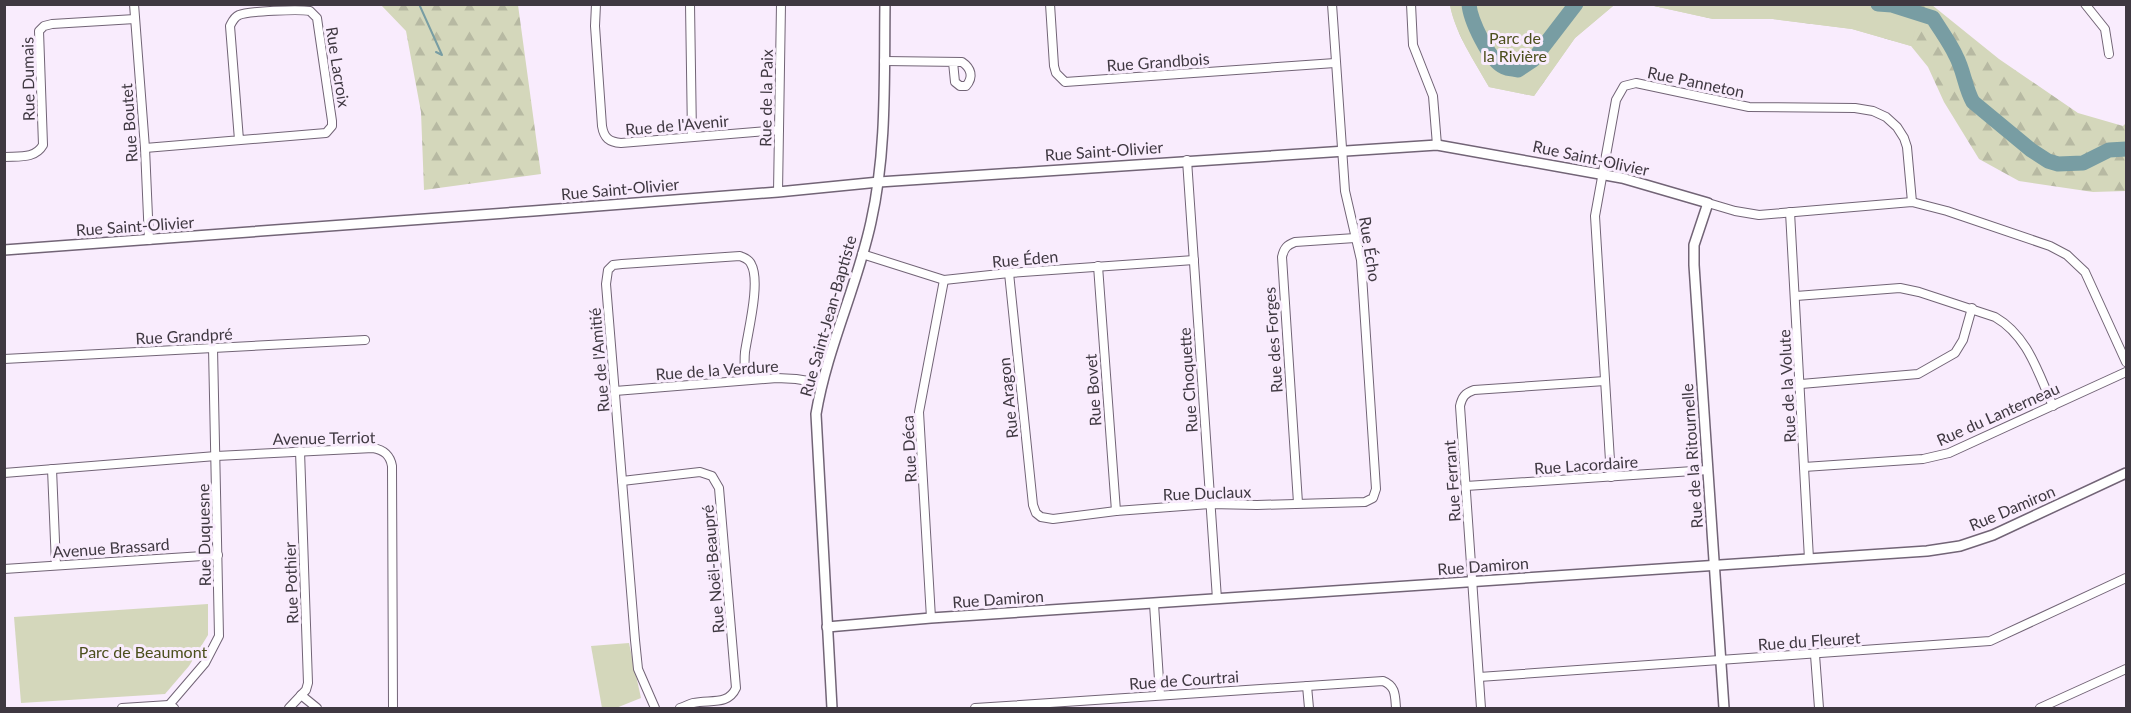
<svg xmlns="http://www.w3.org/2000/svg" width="2131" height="713" font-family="Lato,sans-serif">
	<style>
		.forest { fill: url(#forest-firs) }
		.park { fill: #d4d7bb }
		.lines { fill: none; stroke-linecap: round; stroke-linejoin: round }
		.stream { stroke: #789da3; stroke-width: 2 }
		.river { stroke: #789da3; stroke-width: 15 }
		.minor-casing { stroke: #726476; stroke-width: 10 }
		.tertiary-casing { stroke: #726476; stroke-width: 12 }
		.minor { stroke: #fff; stroke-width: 8 }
		.tertiary { stroke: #fff; stroke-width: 9 }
		.labels { text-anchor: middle; stroke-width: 6; stroke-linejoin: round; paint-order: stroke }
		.park-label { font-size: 16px; fill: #4c4f1d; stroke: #f9ecfd }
		.street-label { font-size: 16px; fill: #3f3841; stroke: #f9ecfd }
	</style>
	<defs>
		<pattern id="forest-firs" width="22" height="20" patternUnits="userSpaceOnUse" patternTransform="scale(1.5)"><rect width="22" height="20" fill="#d4d7bb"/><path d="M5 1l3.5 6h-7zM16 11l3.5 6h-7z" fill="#b7b9a2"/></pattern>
	</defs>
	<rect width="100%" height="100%" fill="#f9ecfd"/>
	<g class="forest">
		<polygon points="381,5 518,5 541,174 424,190 421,112 406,31"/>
		<path d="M1450,5H1932L1999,59L2078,113L2123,126L2126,123V191L2093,192L2019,181L1979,159L1944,102L1928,67L1911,46L1852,29L1773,19H1713L1654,6H1613L1575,38L1534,96L1489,87C1475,62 1455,33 1450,5Z"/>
	</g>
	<g class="park">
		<path d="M1450,5V4L1921,5L1911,46L1852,29L1773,19H1713L1654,6H1613L1575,38L1534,96L1489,87C1475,62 1455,33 1450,5Z"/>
		<polygon points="208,604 208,635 189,666 165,694 21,703 14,617"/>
		<polygon points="629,643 641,698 616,708 602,708 591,646"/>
	</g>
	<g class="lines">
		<polyline class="stream" points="419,4 442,55 436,52"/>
		<g class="river">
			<path d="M1469,4C1470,19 1489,61 1504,67C1508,69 1514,69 1518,70L1533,60L1576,4"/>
			<path d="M1878,4L1892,5L1933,18C1941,31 1950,43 1956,56C1964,71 1965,88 1973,102L2031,150L2048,161L2058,164L2083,163L2109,150L2126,149"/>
		</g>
		<g class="minor-casing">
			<g id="minor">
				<polyline points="134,4 145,148 149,240"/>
				<path d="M596,4L595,26L602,126C604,138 609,142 621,143L779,130"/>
				<polyline points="690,4 692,136"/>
				<polyline points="1050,4 1054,66 1056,73 1065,82 1335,63"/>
				<polyline points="1411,4 1413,45 1433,96 1437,145"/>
				<polyline points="2085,4 2105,29 2109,54"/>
				<path d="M884,61L962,62C971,68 974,77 966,86H960L955,82L953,62"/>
				<path d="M145,148L326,133L332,126V121L318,25L317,18L310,11C299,9 248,11 239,15C234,17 232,22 230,26L239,140"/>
				<path d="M4,157C19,156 35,159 43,145L39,31L44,26L52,24L135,19"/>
				<polyline points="1187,160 1217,599"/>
				<polyline points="778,192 781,4"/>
				<polyline points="1708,203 1735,211 1759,215 1912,202 1947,211 2050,246 2067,255 2085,272 2126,362"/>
				<polyline points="1790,212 1809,559"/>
				<polyline points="862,254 944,280 1009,273 1194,260"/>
				<polyline points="1098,266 1116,511"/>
				<polyline points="1009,273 1033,505 1036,513 1041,517 1053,519 1116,511 1210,504 1257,505 1365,502 1373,498 1376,489 1361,260 1345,191 1332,4"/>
				<path d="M1796,296L1900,288L1919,292L1995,317C2028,336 2038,373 2053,406"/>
				<polyline points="4,359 365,340"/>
				<polyline points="1801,384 1918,374 1955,353 1963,340 1972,308"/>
				<polyline points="615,391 777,378 796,379 821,383"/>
				<polyline points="1804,467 1923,459 1949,453 2126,372"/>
				<polyline points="52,469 56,565"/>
				<path d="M4,473L216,456L373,448C384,450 390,455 392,466L393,708"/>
				<polyline points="1611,477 1595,216 1616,100 1624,86 1636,83 1749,107 1855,108 1873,111 1886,117 1897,127 1904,138 1907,147 1912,202"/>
				<path d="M622,481L700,472L712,476L719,488L736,688C728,706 709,699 693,703C689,704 684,707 680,708"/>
				<polyline points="1466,486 1708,470"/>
				<path d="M1298,503L1282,257C1284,248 1287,245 1295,242L1355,238"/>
				<polyline points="4,569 218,555"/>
				<polyline points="1154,604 1160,695"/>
				<polyline points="931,618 919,412 944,280"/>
				<polyline points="1815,655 1819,708"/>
				<polyline points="1479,677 1990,641 2126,578"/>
				<polyline points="1307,686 1309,708"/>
				<polyline points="301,695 317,708"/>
				<polyline points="169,705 205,663 219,636 213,348"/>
				<polyline points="122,708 169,705 174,708"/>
				<polyline points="289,708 306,690 308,683 300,451"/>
				<path d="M655,708L638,669L635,640L606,284L608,270L613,265L622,264L740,256C744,258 749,259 751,264C761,281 748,331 745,352C744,361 745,370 745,380"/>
				<path d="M975,708L1383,681C1396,686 1395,696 1396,708"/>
				<path d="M1481,708L1460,406C1462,397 1465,393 1474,390L1605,381"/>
				<polyline points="2040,708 2126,669"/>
			</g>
		</g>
		<g class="tertiary-casing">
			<g id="tertiary">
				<polyline points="4,250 533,211 778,192 879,182 1437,145 1622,178 1708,203 1694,245 1694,265 1724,708"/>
				<polyline points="827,627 931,618 1927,551 1960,546 1993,535 2126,473"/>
				<path d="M832,708L816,414C827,348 857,287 871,222C887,151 884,77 885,4"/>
			</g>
		</g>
		<use href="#minor" class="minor"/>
		<use href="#tertiary" class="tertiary"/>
	</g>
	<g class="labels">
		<g class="park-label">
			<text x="1515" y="44">Parc de<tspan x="1515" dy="18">la Rivière</tspan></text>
			<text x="143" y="658">Parc de Beaumont</text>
		</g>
		<g class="street-label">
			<text transform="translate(1158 62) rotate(-4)" y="6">Rue Grandbois</text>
			<text transform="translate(338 67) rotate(81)" y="6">Rue Lacroix</text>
			<text transform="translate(28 79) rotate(-91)" y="6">Rue Dumais</text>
			<text transform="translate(1696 82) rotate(12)" y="6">Rue Panneton</text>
			<text transform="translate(766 98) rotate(-89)" y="6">Rue de la Paix</text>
			<text transform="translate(129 123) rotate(-94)" y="6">Rue Boutet</text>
			<text transform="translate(677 125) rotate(-5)" y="6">Rue de l'Avenir</text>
			<text transform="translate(1104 151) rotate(-4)" y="6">Rue Saint-Olivier</text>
			<text transform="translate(1591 158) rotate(12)" y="6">Rue Saint-Olivier</text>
			<text transform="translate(620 189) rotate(-5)" y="6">Rue Saint-Olivier</text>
			<text transform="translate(135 226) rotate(-4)" y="6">Rue Saint-Olivier</text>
			<text transform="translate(1370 249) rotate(81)" y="6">Rue Écho</text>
			<text transform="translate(1025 259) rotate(-5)" y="6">Rue Éden</text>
			<text transform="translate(828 316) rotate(-74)" y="6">Rue Saint-Jean-Baptiste</text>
			<text transform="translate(184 336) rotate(-3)" y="6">Rue Grandpré</text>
			<text transform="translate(1273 340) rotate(-94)" y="6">Rue des Forges</text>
			<text transform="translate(599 360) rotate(-95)" y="6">Rue de l'Amitié</text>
			<text transform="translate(717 370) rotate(-4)" y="6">Rue de la Verdure</text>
			<text transform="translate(1188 380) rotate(-94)" y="6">Rue Choquette</text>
			<text transform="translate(1787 386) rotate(-93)" y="6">Rue de la Volute</text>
			<text transform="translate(1093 390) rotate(-94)" y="6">Rue Bovet</text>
			<text transform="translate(1008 398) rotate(-96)" y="6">Rue Aragon</text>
			<text transform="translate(1998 414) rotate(-24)" y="6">Rue du Lanterneau</text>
			<text transform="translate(324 438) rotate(-1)" y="6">Avenue Terriot</text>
			<text transform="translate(909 449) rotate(-93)" y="6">Rue Déca</text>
			<text transform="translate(1692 456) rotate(-94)" y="6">Rue de la Ritournelle</text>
			<text transform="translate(1586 465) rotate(-4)" y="6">Rue Lacordaire</text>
			<text transform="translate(1452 481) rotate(-94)" y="6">Rue Ferrant</text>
			<text transform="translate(1207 493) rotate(-2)" y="6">Rue Duclaux</text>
			<text transform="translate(2012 508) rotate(-23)" y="6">Rue Damiron</text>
			<text transform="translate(204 535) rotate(-91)" y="6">Rue Duquesne</text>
			<text transform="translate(111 548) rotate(-4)" y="6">Avenue Brassard</text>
			<text transform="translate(1483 566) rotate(-4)" y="6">Rue Damiron</text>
			<text transform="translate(713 569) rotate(-95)" y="6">Rue Noël-Beaupré</text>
			<text transform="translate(291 583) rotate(-92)" y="6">Rue Pothier</text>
			<text transform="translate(998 599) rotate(-4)" y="6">Rue Damiron</text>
			<text transform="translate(1809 641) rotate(-4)" y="6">Rue du Fleuret</text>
			<text transform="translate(1184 680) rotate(-4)" y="6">Rue de Courtrai</text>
		</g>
	</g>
	<rect width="2131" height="713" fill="none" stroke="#3f3841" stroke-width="12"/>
</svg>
